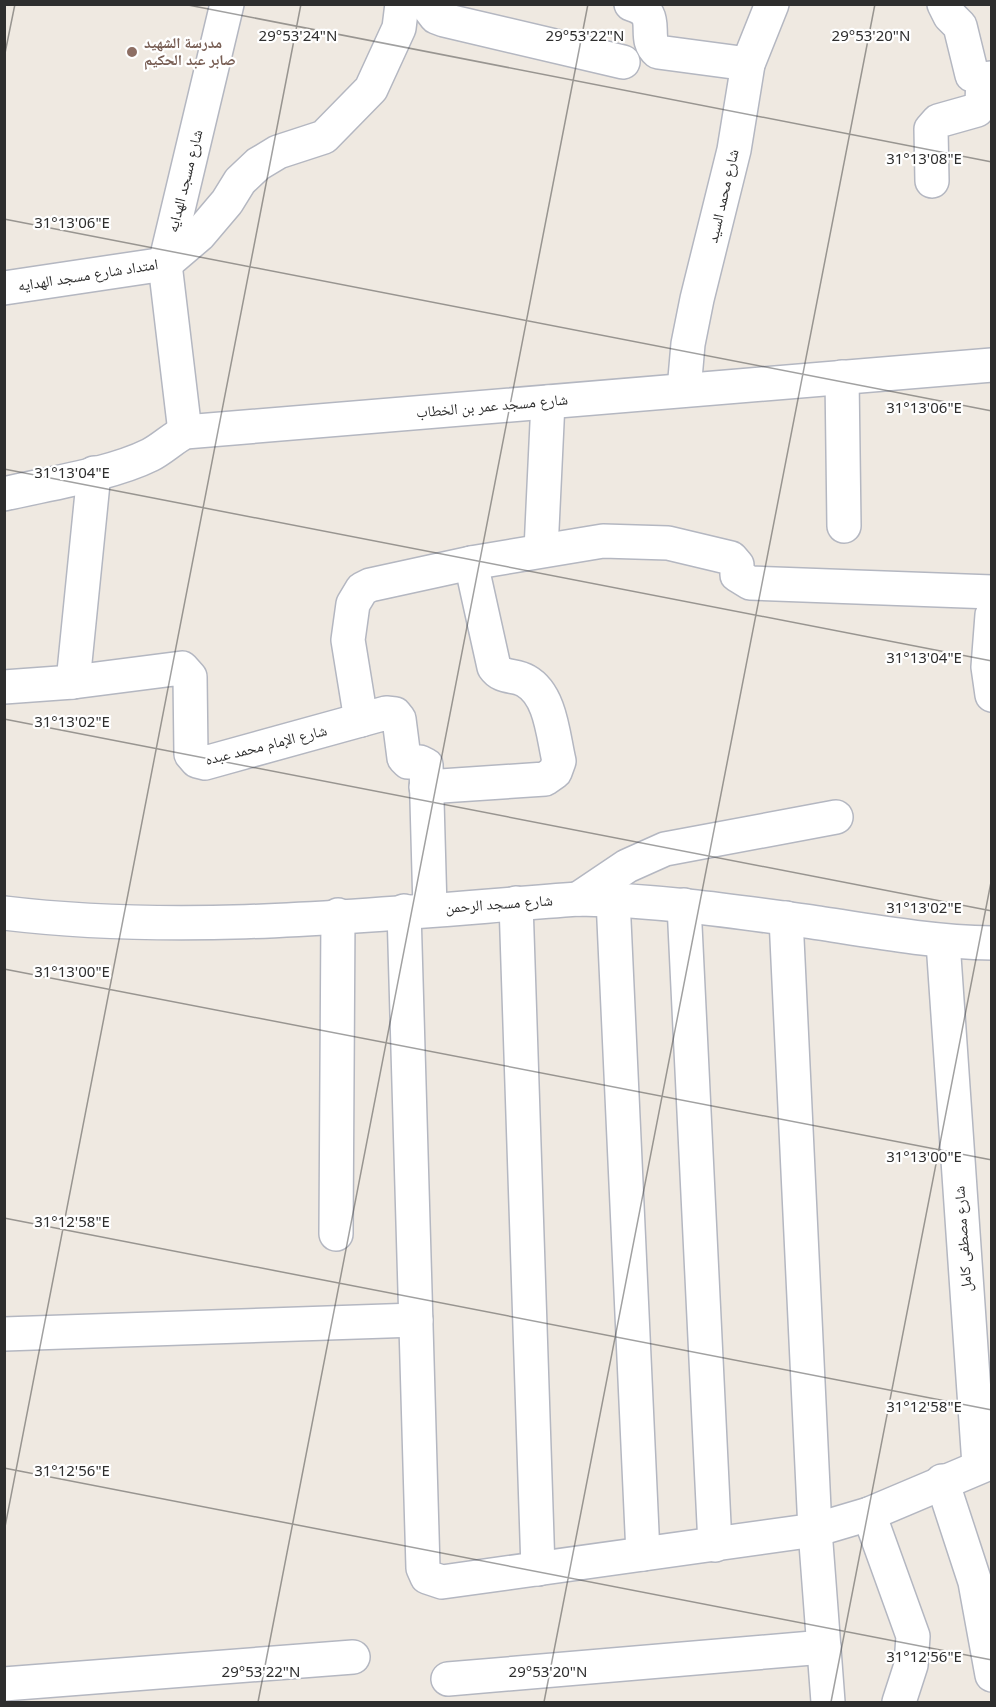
<svg xmlns="http://www.w3.org/2000/svg" width="996" height="1707" font-family="'Noto Sans','Noto Naskh Arabic',sans-serif">
	<style>
		.lines { fill: none; stroke-linecap: round; stroke-linejoin: round }
		.minor-casing { stroke: #b4b7c1; stroke-width: 36 }
		.minor { stroke: #fff; stroke-width: 33 }
		.ticks { fill: none; stroke: #2e2e2e; stroke-width: 1.5; stroke-opacity: 0.45 }
		.education-dot { fill: #8d6e63; stroke: #fff; stroke-width: 2 }
		.labels { text-anchor: middle; stroke-width: 4.5; stroke-linejoin: round; paint-order: stroke }
		.education-label { font-size: 15px; font-weight: bold; fill: #785e54; stroke: #fff; text-anchor: start }
		.street-label { font-size: 15px; fill: #2e2e2e; stroke: #fff }
		.ticks-label { font-size: 15px; text-anchor: middle; fill: #2e2e2e; stroke: #fff; stroke-width: 4.5; stroke-linejoin: round; paint-order: stroke }
	</style>
	<rect width="100%" height="100%" fill="#efe9e1"/>
	<g class="lines">
		<g class="minor-casing">
			<g id="minor">
				<polyline points="426,4 436,17 444,20 623,62"/>
				<path d="M631,4C664,14 640,37 658,52L748,64"/>
				<polyline points="944,4 950,16 960,26 972,75 983,79 992,78"/>
				<polyline points="932,181 931,129 938,121 977,110 982,102 983,79"/>
				<polyline points="4,288 165,264 199,235 227,202 240,181 258,164 278,152 324,137 371,89 399,28 402,4"/>
				<polyline points="842,377 844,526"/>
				<polyline points="684,390 688,344 697,299 734,150 748,64 772,4"/>
				<polyline points="185,432 165,264 227,4"/>
				<path d="M4,494C47,484 112,474 150,455C162,449 173,438 185,432L992,365"/>
				<polyline points="541,550 548,402"/>
				<polyline points="992,615 988,667 992,695"/>
				<polyline points="73,682 94,473"/>
				<polyline points="4,687 73,682 182,668 190,677 191,754 197,761 205,763 386,713 395,714 399,719 404,758 408,762 420,762 426,765 430,909"/>
				<polyline points="361,720 348,640 353,604 362,589 370,585 471,563 603,541 668,543 731,558 737,565 737,575 750,583 992,592"/>
				<path d="M426,787L545,779L555,772L559,761C553,736 551,695 526,681C515,674 502,679 494,667L471,563"/>
				<polyline points="578,899 627,866 665,849 836,817"/>
				<polyline points="613,899 643,1554"/>
				<polyline points="516,903 538,1569"/>
				<polyline points="684,905 715,1545"/>
				<polyline points="404,911 423,1568 427,1577 442,1582 815,1530 869,1514 992,1462"/>
				<path d="M4,913C195,936 388,913 578,899C659,900 739,912 819,923C877,932 933,942 992,943"/>
				<polyline points="786,918 815,1530 828,1702"/>
				<polyline points="943,942 979,1465"/>
				<polyline points="336,1234 338,915"/>
				<polyline points="4,1334 416,1320"/>
				<polyline points="942,1481 975,1582 992,1675"/>
				<polyline points="869,1514 913,1636 911,1665 899,1702"/>
				<polyline points="448,1679 824,1647"/>
				<polyline points="4,1684 353,1657"/>
			</g>
		</g>
		<use href="#minor" class="minor"/>
	</g>
	<path class="ticks" d="M183,4L992,162M4,58L15,4M4,219L992,411M4,469L992,661M4,719L992,911M4,969L992,1160M4,1218L992,1410M4,1468L992,1660M4,1532L301,4M258,1702L588,4M544,1702L875,4M831,1702L992,877"/>
	<circle class="education-dot" cx="132" cy="52" r="6"/>
	<g class="labels">
		<g class="education-label">
			<text x="144" y="48">مدرسة الشهيد<tspan x="144" dy="17">صابر عبد الحكيم</tspan></text>
		</g>
		<g class="street-label">
			<text transform="translate(185 181) rotate(-76)" y="5">شارع مسجد الهدايه</text>
			<text transform="translate(723 196) rotate(-77)" y="5">شارع محمد السيد</text>
			<text transform="translate(88 275) rotate(-9)" y="5">امتداد شارع مسجد الهدايه</text>
			<text transform="translate(492 406) rotate(-5)" y="5">شارع مسجد عمر بن الخطاب</text>
			<text transform="translate(266 745) rotate(-14)" y="5">شارع الإمام محمد عبده</text>
			<text transform="translate(499 904) rotate(-4)" y="5">شارع مسجد الرحمن</text>
			<text transform="translate(963 1239) rotate(-94)" y="5">شارع مصطفى كامل</text>
		</g>
	</g>
	<g class="ticks-label">
		<text x="298" y="41">29°53'24"N</text>
		<text x="585" y="41">29°53'22"N</text>
		<text x="871" y="41">29°53'20"N</text>
		<text x="924" y="164">31°13'08"E</text>
		<text x="72" y="228">31°13'06"E</text>
		<text x="924" y="413">31°13'06"E</text>
		<text x="72" y="478">31°13'04"E</text>
		<text x="924" y="663">31°13'04"E</text>
		<text x="72" y="727">31°13'02"E</text>
		<text x="924" y="913">31°13'02"E</text>
		<text x="72" y="977">31°13'00"E</text>
		<text x="924" y="1162">31°13'00"E</text>
		<text x="72" y="1227">31°12'58"E</text>
		<text x="924" y="1412">31°12'58"E</text>
		<text x="72" y="1476">31°12'56"E</text>
		<text x="924" y="1662">31°12'56"E</text>
		<text x="261" y="1677">29°53'22"N</text>
		<text x="548" y="1677">29°53'20"N</text>
	</g>
	<rect width="996" height="1707" fill="none" stroke="#2e2e2e" stroke-width="12"/>
</svg>
